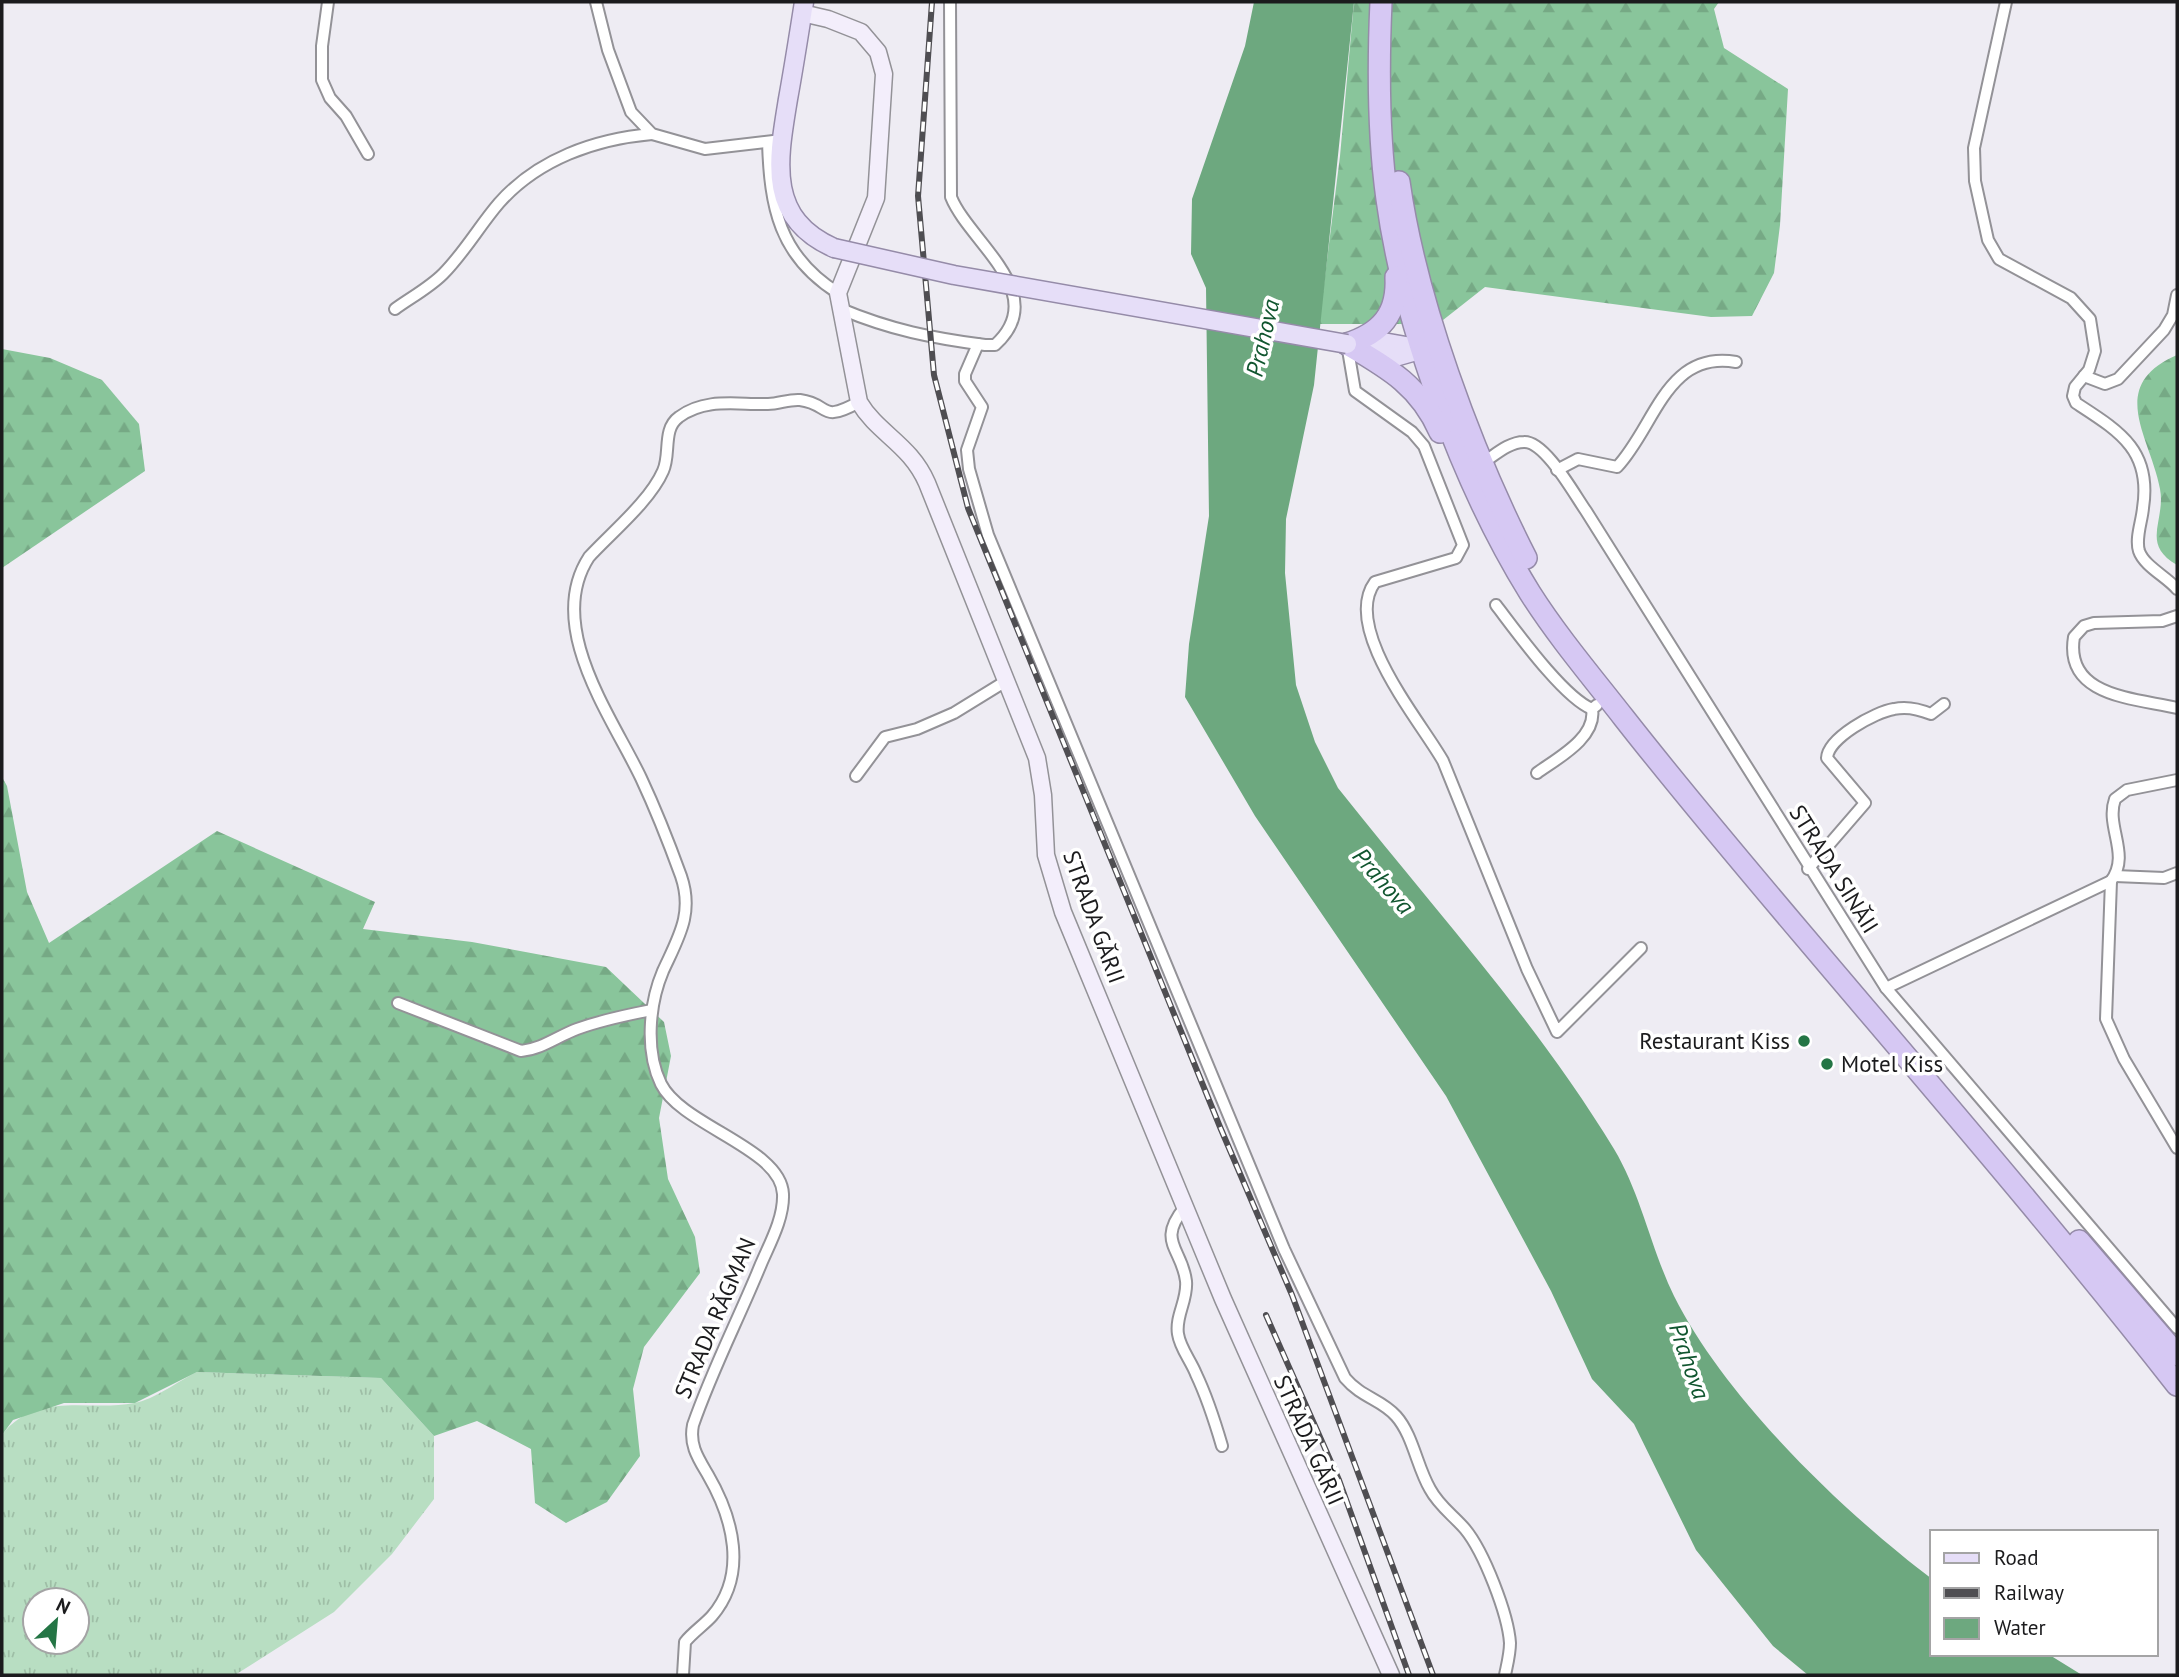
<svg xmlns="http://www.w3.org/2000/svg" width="2179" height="1677" font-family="'PT Sans',sans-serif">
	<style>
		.grass { fill: url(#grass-tufts); fill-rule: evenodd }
		.forest { fill: url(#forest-firs) }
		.water { fill: #6da87f }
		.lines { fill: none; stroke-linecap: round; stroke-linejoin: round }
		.street-casing { stroke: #939297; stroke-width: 14 }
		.secondary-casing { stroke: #939297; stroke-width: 19 }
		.primary-casing { stroke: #958ba8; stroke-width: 21 }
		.highway-casing { stroke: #958ba8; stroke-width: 24 }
		.street { stroke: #fff; stroke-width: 10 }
		.secondary { stroke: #f3eefb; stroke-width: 16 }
		.primary { stroke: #e6def8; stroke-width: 18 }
		.highway { stroke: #d6c8f3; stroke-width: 21 }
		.rail-casing { stroke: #4f4e52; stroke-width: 6 }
		.rail { stroke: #fff; stroke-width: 3.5; stroke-dasharray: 10; stroke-linecap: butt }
		.primary-bridge-casing { stroke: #958ba8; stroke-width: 21; stroke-linecap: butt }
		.primary-bridge { stroke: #e6def8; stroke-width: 18 }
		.poi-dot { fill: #247545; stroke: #fff; stroke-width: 2.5 }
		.labels { text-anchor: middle; stroke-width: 7; stroke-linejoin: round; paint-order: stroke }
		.street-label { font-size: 23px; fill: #1b1b1d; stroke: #fff }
		.poi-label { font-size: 23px; fill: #1b1b1d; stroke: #fff; text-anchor: end }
		.water-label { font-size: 24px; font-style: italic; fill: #10552f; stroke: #fff }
	</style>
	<defs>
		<pattern id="grass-tufts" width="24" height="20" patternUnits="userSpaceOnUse" patternTransform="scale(1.75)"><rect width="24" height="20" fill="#b8dec2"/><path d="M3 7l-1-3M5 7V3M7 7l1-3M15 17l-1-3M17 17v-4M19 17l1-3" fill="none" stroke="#9ebea6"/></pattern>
		<pattern id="forest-firs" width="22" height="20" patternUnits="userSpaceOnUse" patternTransform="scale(1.75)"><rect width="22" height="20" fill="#89c59b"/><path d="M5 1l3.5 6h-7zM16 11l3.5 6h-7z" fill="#76a985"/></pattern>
	</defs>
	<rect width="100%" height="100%" fill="#eeecf3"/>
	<path class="grass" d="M197,1372L381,1378L434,1436V1499L392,1554L334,1612L235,1675H2V1435C36,1390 89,1412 134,1403C154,1400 178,1381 197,1372ZM35,1600H77V1642H35Z"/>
	<g class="forest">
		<polygon points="1354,2 1719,2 1714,9 1724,48 1788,89 1780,225 1774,273 1752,316 1711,317 1485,287 1438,324 1319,324 1340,156"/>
		<polygon points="2,349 50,358 102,380 139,424 145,471 2,568"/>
		<path d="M2177,355V565C2140,544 2166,521 2160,489C2150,436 2106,386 2177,355Z"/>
		<polygon points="2,777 7,786 27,892 49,943 217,831 375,902 363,929 472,942 606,967 664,1022 671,1056 659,1118 668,1179 695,1237 700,1273 644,1347 633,1389 640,1456 607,1502 566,1523 535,1503 531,1449 477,1421 434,1436 381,1378 197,1372 135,1403 64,1403 13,1420 2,1435"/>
	</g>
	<path class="water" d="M1254,2H1354L1314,385L1286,519L1285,573L1296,685L1315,742L1338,788C1432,907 1535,1019 1614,1149C1641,1194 1651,1249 1674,1296C1725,1398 1842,1511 1932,1579V1654H2048L2082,1675H1808L1773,1646L1696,1550L1634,1424L1592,1379L1551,1291L1446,1096L1255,816L1185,697L1189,644L1209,516L1206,288L1191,254L1192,199L1245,46Z"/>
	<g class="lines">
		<g class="street-casing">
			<g id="street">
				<polyline points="328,2 322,46 322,80 330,98 346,116 368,154"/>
				<polyline points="596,2 608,50 631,112 652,134 705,149 782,140"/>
				<path d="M2006,2L1974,148L1975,181L1988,240L1999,259L2071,298L2090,319L2095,351L2089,370L2075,387L2073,396L2076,403C2119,431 2152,450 2143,508C2142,521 2135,538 2139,551C2144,566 2167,577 2177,589"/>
				<path d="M768,142C770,207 779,256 838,293"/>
				<path d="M395,309C410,298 429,288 443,274C464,253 480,225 499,203C538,159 595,139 652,134"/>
				<path d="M841,309C891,330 932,338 985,345H995C1052,294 969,242 951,197L950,2"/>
				<path d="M978,344L965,374V381L982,407L967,450L969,469L988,535L1284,1249L1345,1378C1362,1398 1381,1399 1396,1416C1413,1435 1417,1467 1430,1489C1439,1506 1453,1515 1465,1529C1484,1552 1508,1614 1510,1643C1510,1654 1507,1665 1505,1675"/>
				<path d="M1347,344L1355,391L1412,432L1424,446L1463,545L1456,558L1375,582C1341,628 1421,722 1443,761L1527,969L1557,1032L1641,948"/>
				<polyline points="2084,376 2105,384 2118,379 2164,330 2173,315 2177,295"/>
				<path d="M1484,462C1495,455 1509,442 1524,442C1545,441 1574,494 1586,511L1886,988L2177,1328"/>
				<path d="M1557,470L1578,459L1617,467C1655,427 1666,350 1736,362"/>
				<path d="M1496,605C1516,631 1563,697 1592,709"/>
				<path d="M2177,616L2162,621L2094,623L2084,626L2074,637C2064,697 2135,698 2177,708"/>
				<path d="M1537,773C1556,759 1597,738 1592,709L1597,705"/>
				<polyline points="856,776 885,737 917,729 954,713 1006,681"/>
				<path d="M1808,869L1865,803L1827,758C1828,738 1875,712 1894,709C1907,706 1919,709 1931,714L1944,704"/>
				<polyline points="2115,876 2164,878 2177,873"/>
				<polyline points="2111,881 2106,1019 2124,1059 2177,1148"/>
				<path d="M1886,988L2111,881C2131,854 2105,827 2115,799L2127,790L2177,780"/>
				<path d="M398,1003L521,1051C542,1049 558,1036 577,1029C602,1020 626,1015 652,1010"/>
				<path d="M1185,1207C1156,1242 1182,1248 1186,1281C1188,1300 1175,1316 1178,1334C1180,1348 1191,1361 1196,1374C1207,1397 1215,1422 1222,1446"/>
				<path d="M683,1675L685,1642C693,1632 704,1625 712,1616C748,1574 733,1518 708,1475C698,1458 689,1445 693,1425C712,1370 739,1318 761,1264C770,1243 784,1218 783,1194C781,1148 682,1126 661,1084C645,1051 649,1004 663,971C678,938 694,914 681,876C669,843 656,810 641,778C612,717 544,626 589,557C611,533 650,501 663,471C671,454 662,429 679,417C706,397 738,405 768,404C779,404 789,399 800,400C831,404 819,424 859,402"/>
			</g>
		</g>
		<g class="secondary-casing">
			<path id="secondary" d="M802,13L828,19L861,32L878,52L884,74L876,198L838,293L859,402C878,434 910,444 927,483L1037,758L1043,795L1046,855L1063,912L1223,1299L1391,1675"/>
		</g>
		<g class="primary-casing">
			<g id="primary">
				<path d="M804,2C799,34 794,66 788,99C778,160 766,218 834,248"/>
				<polyline points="1358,343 1383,342 1423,349"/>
				<polyline points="1364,350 1395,357 1423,349"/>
			</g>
		</g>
		<g class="highway-casing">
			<g id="highway">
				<path d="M1381,2C1378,68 1378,134 1387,199C1404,325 1463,485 1530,593C1558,637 1592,677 1624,718C1682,792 1742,863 1803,935C1929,1084 2057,1232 2177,1385"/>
				<path d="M1399,182C1416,302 1471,450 1526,558"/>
				<path d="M1347,344C1388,368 1420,386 1440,432"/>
				<path d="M1347,344C1381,333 1398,314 1396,277"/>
				<polyline points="2079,1241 2177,1355"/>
			</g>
		</g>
		<use href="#street" class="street"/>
		<use href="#secondary" class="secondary"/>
		<use href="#primary" class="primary"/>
		<use href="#highway" class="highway"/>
		<g class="rail-casing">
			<g id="rail">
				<polyline points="932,2 918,196 934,375 968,508 1220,1127 1292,1295 1433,1675"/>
				<polyline points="1266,1315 1339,1480 1409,1675"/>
			</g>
		</g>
		<use href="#rail" class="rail"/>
		<g class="primary-bridge-casing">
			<polyline id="primary-bridge" points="834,248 954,275 1347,344"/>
		</g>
		<use href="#primary-bridge" class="primary-bridge"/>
	</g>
	<g class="poi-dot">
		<circle cx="1804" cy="1041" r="7"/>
		<circle cx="1827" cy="1064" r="7"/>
	</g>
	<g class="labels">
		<g class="street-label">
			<text transform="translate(1834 869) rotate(58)" y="8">STRADA SINĂII</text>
			<text transform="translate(1094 917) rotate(70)" y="8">STRADA GĂRII</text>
			<text transform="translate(715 1318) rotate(-67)" y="8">STRADA RĂGMAN</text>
			<text transform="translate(1309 1440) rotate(66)" y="8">STRADA GĂRII</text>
		</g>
		<g class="poi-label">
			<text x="1790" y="1049">Restaurant Kiss</text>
			<text x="1841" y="1072" text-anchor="start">Motel Kiss</text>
		</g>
		<g class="water-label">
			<text transform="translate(1263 338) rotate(-77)" y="8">Prahova</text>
			<text transform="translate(1383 881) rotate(49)" y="8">Prahova</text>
			<text transform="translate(1689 1361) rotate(71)" y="8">Prahova</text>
		</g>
	</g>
	<rect width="2179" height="1677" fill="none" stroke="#1b1b1d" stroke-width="7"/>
	<rect x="1930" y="1530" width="228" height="126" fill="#ffffff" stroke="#a4a4a5" stroke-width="2"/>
	<rect x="1944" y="1553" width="35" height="10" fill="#e6def8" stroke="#a4a4a5" stroke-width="2"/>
	<text x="1994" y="1565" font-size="21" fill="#1b1b1d">Road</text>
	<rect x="1944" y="1588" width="35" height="10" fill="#4f4e52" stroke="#a4a4a5" stroke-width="2"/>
	<text x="1994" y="1600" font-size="21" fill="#1b1b1d">Railway</text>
	<rect x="1944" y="1618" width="35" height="21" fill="#6da87f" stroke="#a4a4a5" stroke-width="2"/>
	<text x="1994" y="1635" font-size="21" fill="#1b1b1d">Water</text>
	<g transform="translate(56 1621) rotate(26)"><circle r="33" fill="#ffffff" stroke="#a4a4a5" stroke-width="2"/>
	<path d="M0-5L12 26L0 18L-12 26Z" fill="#247545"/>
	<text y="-10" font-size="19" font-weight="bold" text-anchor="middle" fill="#1b1b1d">N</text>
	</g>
</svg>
